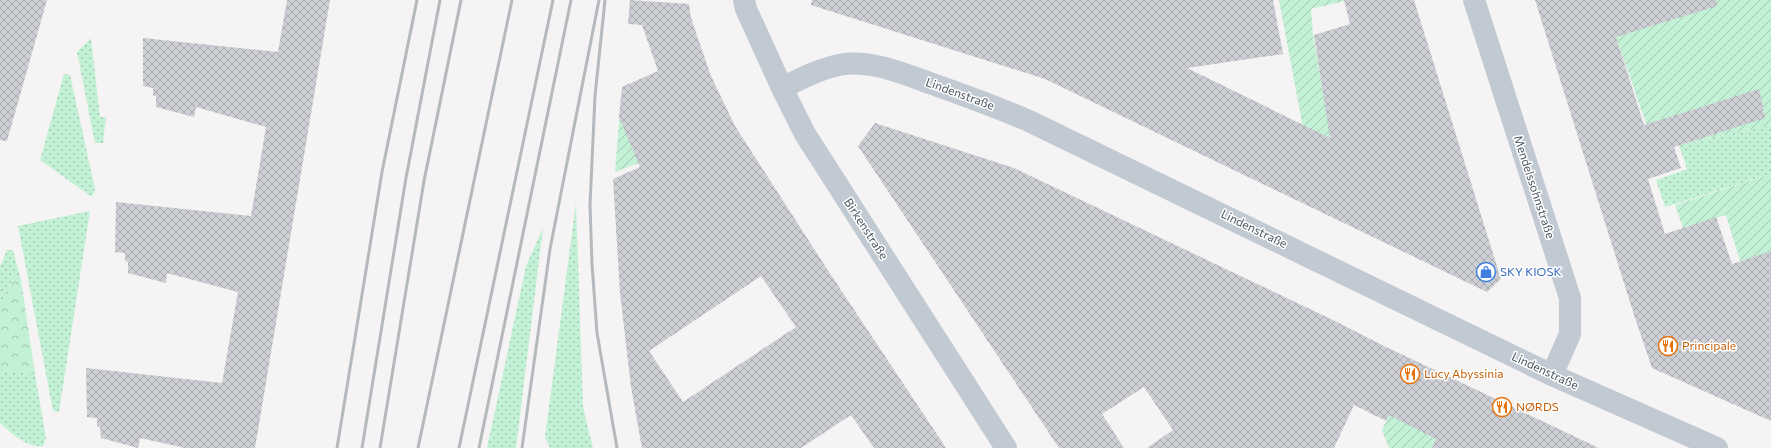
<svg xmlns="http://www.w3.org/2000/svg" width="1771" height="448" font-family="Commissioner,sans-serif">
	<style>
		.grass { fill: url(#grass-dots) }
		.park { fill: url(#park-crowns) }
		.garden { fill: url(#garden-furrows) }
		.building { fill: url(#building-cross-hatch); fill-rule: evenodd }
		.lines { fill: none; stroke-linecap: round; stroke-linejoin: round }
		.street { stroke: #c1cad2; stroke-width: 22 }
		.rail { stroke: #b5b8bd; stroke-width: 3 }
		.labels { text-anchor: middle; stroke-width: 3; stroke-linejoin: round; paint-order: stroke }
		.street-label { font-size: 12px; fill: #4a5661; stroke: #fff }
		.shop-label { font-size: 12px; fill: #366cbe; stroke: #fff; text-anchor: start }
		.food-label { font-size: 12px; fill: #c56008; stroke: #fff; text-anchor: start }
	</style>
	<defs>
		<pattern id="grass-dots" width="8" height="8" patternUnits="userSpaceOnUse"><rect width="8" height="8" fill="#c3f1d5"/><path d="M2 2h.1M6 6h.1" fill="none" stroke="#a0c6b0" stroke-width="1.8" stroke-linecap="round"/></pattern>
		<pattern id="park-crowns" width="20" height="18" patternUnits="userSpaceOnUse"><rect width="20" height="18" fill="#c3f1d5"/><path d="M2 6a3 3 0 1 1 6 0M12 15a3 3 0 1 1 6 0" fill="none" stroke="#a0c6b0"/></pattern>
		<pattern id="garden-furrows" width="10" height="10" patternUnits="userSpaceOnUse"><rect width="10" height="10" fill="#c3f1d5"/><path d="M-1 1l2-2M0 10L10 0M9 11l2-2" fill="none" stroke="#a0c6b0"/></pattern>
		<pattern id="building-cross-hatch" width="8" height="8" patternUnits="userSpaceOnUse"><rect width="8" height="8" fill="#cdcfd5"/><path d="M0 0l8 8M0 8l8-8" fill="none" stroke="#a8abb0"/></pattern>
	</defs>
	<rect width="100%" height="100%" fill="#f5f3f3"/>
	<g class="grass">
		<polygon points="91,38 100,117 106,117 103,143 95,143 77,52"/>
		<polygon points="64,74 70,75 95,189 92,197 40,160"/>
		<polygon points="1771,125 1771,174 1665,207 1656,180 1687,169 1679,145"/>
		<polygon points="576,203 583,407 593,448 550,448 545,437"/>
		<polygon points="90,211 59,412 53,411 18,226"/>
		<polygon points="543,228 516,448 487,448 526,266"/>
		<polygon points="7,250 13,250 21,280 14,277 0,306 0,267"/>
		<path d="M0,370L35,374L46,438L43,446C27,448 11,433 0,423Z"/>
	</g>
	<polygon class="park" points="14,277 21,280 35,374 0,370 0,306"/>
	<g class="garden">
		<polygon points="1279,0 1344,0 1345,1 1311,9 1313,35 1330,131 1345,153 1304,133"/>
		<polygon points="1709,0 1771,0 1771,125 1679,145 1648,129 1615,34"/>
		<polygon points="620,110 641,162 615,172"/>
		<polygon points="1771,174 1771,277 1740,261 1726,215 1683,228 1675,205"/>
		<polygon points="1389,415 1437,437 1432,448 1389,448 1382,430"/>
	</g>
	<g class="building">
		<polygon points="0,0 47,0 7,141 0,140"/>
		<polygon points="287,0 330,0 255,448 185,448 140,438 138,448 101,438 100,427 97,426 97,418 87,417 86,368 222,383 238,292 167,273 166,283 128,273 128,262 125,261 125,253 115,252 116,202 251,216 266,127 196,107 194,117 156,107 156,96 153,96 153,88 143,86 143,38 278,52"/>
		<path d="M630,0L689,4L691,18L711,76L735,126L829,272L946,448H874L851,415L801,448H642L631,387L620,293L613,179L640,167L619,117L622,87L658,71L642,25L628,24ZM761,276L796,327L683,402L649,351Z"/>
		<polygon points="812,0 1273,0 1283,54 1187,68 1330,138 1314,35 1350,24 1344,0 1414,0 1501,279 1487,292 1045,79 811,5"/>
		<polygon points="1535,0 1716,0 1717,6 1616,37 1644,125 1759,89 1765,118 1674,147 1681,168 1648,179 1665,234 1716,217 1732,264 1771,251 1771,421 1652,368 1635,318"/>
		<polygon points="875,123 1014,168 1337,322 1384,346 1599,448 1432,448 1436,439 1389,415 1386,421 1354,405 1334,448 1147,448 1173,430 1144,387 1102,414 1124,448 1059,448 858,146"/>
	</g>
	<g class="lines">
		<g class="street">
			<polyline points="744,0 746,9 782,88 805,134 1006,448"/>
			<polyline points="1474,0 1570,298 1570,334 1552,375"/>
			<path d="M782,88C802,78 821,68 844,64C875,60 909,76 938,86C969,97 999,108 1029,121L1552,375L1717,448"/>
		</g>
		<g class="rail">
			<polyline points="605,0 595,96 590,205 592,264 597,333 617,448"/>
			<polyline points="337,448 382,172 417,0"/>
			<polyline points="362,448 406,178 440,0"/>
			<polyline points="380,448 424,181 461,0"/>
			<polyline points="418,448 512,0"/>
			<polyline points="459,448 553,0"/>
			<polyline points="479,448 571,0"/>
			<polyline points="522,448 550,249 599,0"/>
		</g>
	</g>
	<defs>
		<g id="shop-ring" transform="scale(1)"><circle r="9.5" fill="#fff" stroke="#3f7fe0" stroke-width="1.5"/><path d="M-5-2.5h2.3a2.7 3.5 0 0 1 5.4 0H5L5.5 6h-11ZM-1.5-2.5h3a1.5 2.3 0 0 0-3 0Z" fill="#3f7fe0"/></g>
		<g id="restaurant-ring" transform="scale(1)"><circle r="9.5" fill="#fff" stroke="#e8710a" stroke-width="1.5"/><path d="M-5-6h1v4h1v-4h1v4h1v-4h1v5L-1.5 .5V6h-2V.5L-5-1ZM5-6V6H3V1.5H1.5Q1.5-4 5-6Z" fill="#e8710a"/></g>
	</defs>
	<g fill-rule="evenodd">
		<use href="#shop-ring" x="1486" y="272"/>
		<use href="#restaurant-ring" x="1668" y="346"/>
		<use href="#restaurant-ring" x="1410" y="374"/>
		<use href="#restaurant-ring" x="1502" y="407"/>
	</g>
	<g class="labels">
		<g class="street-label">
			<text transform="translate(960 94) rotate(20)" y="4">Lindenstraße</text>
			<text transform="translate(1534 187) rotate(72)" y="4">Mendelssohnstraße</text>
			<text transform="translate(866 229) rotate(57)" y="4">Birkenstraße</text>
			<text transform="translate(1254 229) rotate(26)" y="4">Lindenstraße</text>
			<text transform="translate(1545 371) rotate(25)" y="4">Lindenstraße</text>
		</g>
		<g class="shop-label">
			<text x="1500" y="276">SKY KIOSK</text>
		</g>
		<g class="food-label">
			<text x="1682" y="350">Principale</text>
			<text x="1424" y="378">Lucy Abyssinia</text>
			<text x="1516" y="411">NØRDS</text>
		</g>
	</g>
</svg>
